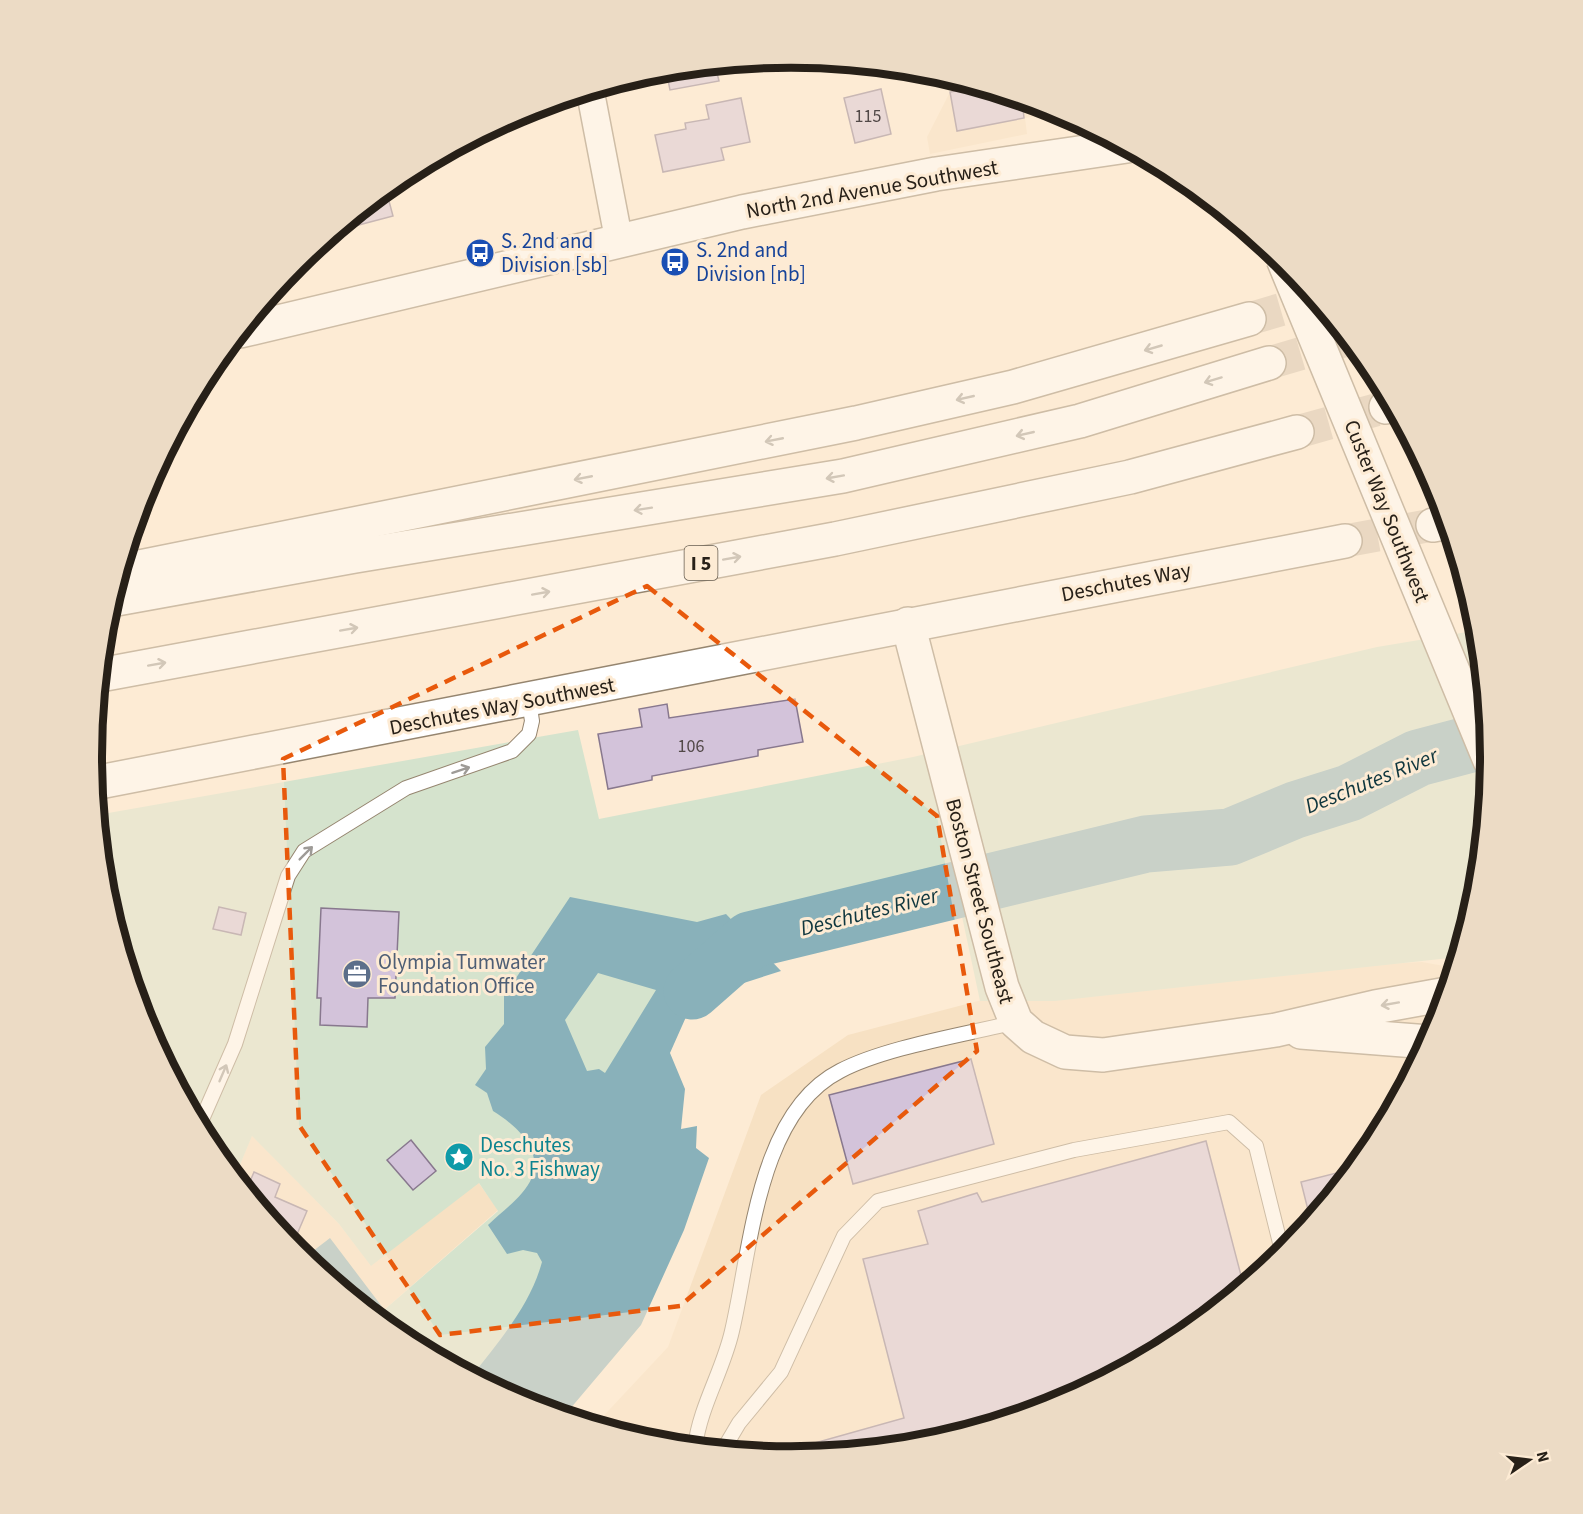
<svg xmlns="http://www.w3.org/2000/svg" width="1583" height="1514" font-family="'Source Sans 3',sans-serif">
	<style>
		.built { fill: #f7e1c3 }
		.green { fill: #d5e3cd }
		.water { fill: #89b1ba; fill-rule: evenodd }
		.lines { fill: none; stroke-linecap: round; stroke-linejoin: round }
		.river { stroke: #89b1ba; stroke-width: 57 }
		.building { fill: #d3c3da; stroke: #88788e; stroke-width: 1.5 }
		.secondary-tunnel { stroke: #d2c2ae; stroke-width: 33; stroke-dasharray: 33 16; stroke-linecap: butt }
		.motorway-tunnel { stroke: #d2c2ae; stroke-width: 33; stroke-dasharray: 33 16; stroke-linecap: butt }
		.service-casing { stroke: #95856f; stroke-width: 16 }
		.minor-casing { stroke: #95856f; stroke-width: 30 }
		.tertiary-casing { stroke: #95856f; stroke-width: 36 }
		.secondary-casing { stroke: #95856f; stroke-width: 36 }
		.motorway-casing { stroke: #95856f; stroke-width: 36 }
		.service { stroke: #fff; stroke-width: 14 }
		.minor { stroke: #fff; stroke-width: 27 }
		.tertiary { stroke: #fff; stroke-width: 33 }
		.secondary { stroke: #fff; stroke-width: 33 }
		.motorway { stroke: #fff; stroke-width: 33 }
		.secondary-bridge-casing { stroke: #95856f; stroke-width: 36; stroke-linecap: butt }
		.secondary-bridge { stroke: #fff; stroke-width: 33 }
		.oneway { stroke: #9e9b97 }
		.marked { fill: none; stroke: #e8590c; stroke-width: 4.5; stroke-dasharray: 12 8; stroke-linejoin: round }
		.labels { text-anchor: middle; stroke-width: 6; stroke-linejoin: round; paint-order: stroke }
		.number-label { font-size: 18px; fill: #524948 }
		.shield { fill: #fdebd4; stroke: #675d50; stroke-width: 1.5 }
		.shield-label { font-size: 20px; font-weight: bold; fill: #272018 }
		.street-label { font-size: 21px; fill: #272018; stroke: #fdebd4 }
		.transit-label { font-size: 21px; fill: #164399; stroke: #fdebd4; text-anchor: start }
		.service-label { font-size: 21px; fill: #4e5e75; stroke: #fdebd4; text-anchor: start }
		.culture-label { font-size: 21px; fill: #0d838f; stroke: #fdebd4; text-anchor: start }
		.water-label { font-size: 22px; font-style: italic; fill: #0f363e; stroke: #fdebd4 }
		.rim { fill: none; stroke: #272018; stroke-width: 8 }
	</style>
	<rect width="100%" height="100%" fill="#fdebd4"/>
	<g class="built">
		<polygon points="965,82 1060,110 1062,112 1025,118 1027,134 930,154 927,137 950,92"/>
		<polygon points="1422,962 1455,968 1438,1025 1373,1146 1286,1252 1180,1339 1059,1404 928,1444 792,1457 655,1443 595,1425 668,1347 761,1095 848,1035 1047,983"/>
		<polygon points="252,1135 339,1224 371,1265 478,1182 498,1210 376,1317 296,1252 235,1177"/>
	</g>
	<polygon class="green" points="1479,630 1491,757 1478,894 1459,957 1055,1001 980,1001 957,893 873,909 750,940 686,996 510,1396 402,1339 376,1317 498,1211 479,1183 371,1266 339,1224 252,1136 235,1177 209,1146 145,1025 105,893 97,815 578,730 599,819 913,757 1377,647"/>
	<g class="water">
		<path d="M570,897L697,922L726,914L781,971L694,999L670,1053L685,1089L681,1129L697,1126L696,1148L709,1158L684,1230L641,1325L564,1416L523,1404L472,1376C499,1341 530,1306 542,1262L537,1253L523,1250L507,1254L488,1225C499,1214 512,1205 522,1193C552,1159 522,1129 493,1111L487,1093L475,1085L486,1069L485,1047L504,1024V996ZM598,973L656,990L605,1073L599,1069L587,1071L565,1020Z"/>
		<polygon points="330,1238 383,1308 373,1315 304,1258"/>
	</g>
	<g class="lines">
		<polyline class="river" points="692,991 750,940 1146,844 1230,837 1295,810 1349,793 1418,758 1490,739"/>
	</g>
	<g class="building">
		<polygon points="715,65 719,81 670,90 667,75 661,77 660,73 628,79 655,70"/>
		<polygon points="981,86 1022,99 1024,118 957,131 950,92"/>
		<polygon points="881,89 891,134 855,143 844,98"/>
		<polygon points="741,98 750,142 721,148 724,160 663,172 655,135 686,129 685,123 709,119 706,105"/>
		<polygon points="388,187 386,190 393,216 351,227 349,219"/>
		<polygon points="795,699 803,742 758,750 758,756 652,776 652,780 608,789 598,734 642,727 639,709 667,704 669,718"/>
		<polygon points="219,907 246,913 241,935 213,929"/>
		<polygon points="321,908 399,912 395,998 368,998 367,1027 320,1025 321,998 317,998"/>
		<polygon points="971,1059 994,1144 853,1184 829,1095"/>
		<polygon points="411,1140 436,1171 413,1190 387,1160"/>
		<polygon points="1206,1141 1244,1287 1180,1339 1059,1404 928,1444 792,1457 772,1455 904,1418 863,1259 928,1244 918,1211 977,1193 982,1202"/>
		<polygon points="1356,1168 1311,1222 1301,1182"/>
		<polygon points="254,1172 280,1184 275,1197 307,1211 292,1246 246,1191"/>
	</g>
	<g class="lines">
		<polyline class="secondary-tunnel" points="1345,541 1433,525"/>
		<g class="motorway-tunnel">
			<polyline points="1249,319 1317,299"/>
			<polyline points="1269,363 1350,339"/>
			<polyline points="1297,432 1386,407"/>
		</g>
		<g class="service-casing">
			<g id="service">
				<polyline points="199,1126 235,1044 288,876 304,851 406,788 512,751 529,734 532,721 529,701"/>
				<path d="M695,1447C700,1406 723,1371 732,1331C751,1251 757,1113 840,1071C886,1047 964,1035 1016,1022"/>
				<polyline points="723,1450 739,1423 781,1372 844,1236 878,1201 1074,1150 1229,1122 1256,1146 1283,1255"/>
			</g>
		</g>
		<g class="minor-casing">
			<polyline id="minor" points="590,90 619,241"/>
		</g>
		<g class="tertiary-casing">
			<polyline id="tertiary" points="240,331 742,212 936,174 1127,146"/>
		</g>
		<g class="secondary-casing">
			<g id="secondary">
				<polyline points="1433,525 1448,522"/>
				<polyline points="908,624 1002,987 1016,1022 1033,1037 1065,1052 1103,1055 1276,1030 1375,1007 1447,994"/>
				<path d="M94,783C512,705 927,619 1345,541"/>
				<polyline points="1301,1032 1429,1042"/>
			</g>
		</g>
		<g class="motorway-casing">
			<g id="motorway">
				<polyline points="1386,407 1393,405"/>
				<polyline points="120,571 856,423 1013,387 1249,319"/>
				<polyline points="111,600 355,556 843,476 1080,421 1269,363"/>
				<polyline points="100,675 835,539 1130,477 1297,432"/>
			</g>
		</g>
		<use href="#service" class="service"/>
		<use href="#minor" class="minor"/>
		<use href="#tertiary" class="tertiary"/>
		<use href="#secondary" class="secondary"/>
		<use href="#motorway" class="motorway"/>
		<g class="secondary-bridge-casing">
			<polyline id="secondary-bridge" points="1283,259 1491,763"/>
		</g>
		<use href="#secondary-bridge" class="secondary-bridge"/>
	</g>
	<defs><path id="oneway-shaft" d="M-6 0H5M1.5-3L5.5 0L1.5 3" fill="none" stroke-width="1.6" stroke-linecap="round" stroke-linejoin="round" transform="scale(1.5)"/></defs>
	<g class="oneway">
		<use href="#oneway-shaft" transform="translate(1153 348) rotate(164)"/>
		<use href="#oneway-shaft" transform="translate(1213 380) rotate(163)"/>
		<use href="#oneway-shaft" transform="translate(965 398) rotate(167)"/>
		<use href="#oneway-shaft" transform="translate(1025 434) rotate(167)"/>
		<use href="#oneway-shaft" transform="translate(774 440) rotate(169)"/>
		<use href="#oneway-shaft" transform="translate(835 477) rotate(170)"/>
		<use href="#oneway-shaft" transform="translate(583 478) rotate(169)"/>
		<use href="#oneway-shaft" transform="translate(643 509) rotate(171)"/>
		<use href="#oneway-shaft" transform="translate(732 558) rotate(-10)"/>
		<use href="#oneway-shaft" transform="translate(541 593) rotate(-10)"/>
		<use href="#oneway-shaft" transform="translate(349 629) rotate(-10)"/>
		<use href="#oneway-shaft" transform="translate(157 664) rotate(-10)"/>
		<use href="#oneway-shaft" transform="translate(461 770) rotate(-18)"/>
		<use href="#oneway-shaft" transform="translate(306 853) rotate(-45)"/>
		<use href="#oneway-shaft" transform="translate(1390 1004) rotate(170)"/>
		<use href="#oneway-shaft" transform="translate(223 1073) rotate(-67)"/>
	</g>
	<path d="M0 0H1583V1514H0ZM647,586L937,816L977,1051L680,1306L440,1335L299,1125L283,759Z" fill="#fdebd4" fill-opacity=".55" fill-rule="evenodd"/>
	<path class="marked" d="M647,586L937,816L977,1051L680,1306L440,1335L299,1125L283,759Z"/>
	<defs>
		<g id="bus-disc" transform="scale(1.5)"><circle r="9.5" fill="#1a4fb4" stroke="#fdebd4"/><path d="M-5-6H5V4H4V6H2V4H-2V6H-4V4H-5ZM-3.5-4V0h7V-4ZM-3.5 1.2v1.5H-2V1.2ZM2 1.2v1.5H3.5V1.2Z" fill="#fff"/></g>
		<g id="office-disc" transform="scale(1.5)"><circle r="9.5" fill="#5c6f8a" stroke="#fdebd4"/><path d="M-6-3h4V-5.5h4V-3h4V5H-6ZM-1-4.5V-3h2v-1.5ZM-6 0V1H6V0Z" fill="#fff"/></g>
		<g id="sight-disc" transform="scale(1.5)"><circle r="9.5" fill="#0f9aa8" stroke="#fdebd4"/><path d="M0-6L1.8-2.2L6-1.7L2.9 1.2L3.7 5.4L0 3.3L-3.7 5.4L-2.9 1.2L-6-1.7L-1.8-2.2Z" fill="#fff"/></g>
	</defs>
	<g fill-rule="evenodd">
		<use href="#bus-disc" x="480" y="253"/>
		<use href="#bus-disc" x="675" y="262"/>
		<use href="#office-disc" x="357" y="974"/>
		<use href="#sight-disc" x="459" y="1157"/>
	</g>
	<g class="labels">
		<g class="number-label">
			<text x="868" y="122">115</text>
			<text x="691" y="752">106</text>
		</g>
		<rect class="shield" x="684.5" y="546" width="33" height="34" rx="4.5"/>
		<g class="shield-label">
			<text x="701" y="570">I 5</text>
		</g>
		<g class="street-label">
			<text transform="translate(872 189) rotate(-10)" y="7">North 2nd Avenue Southwest</text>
			<text transform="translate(1387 511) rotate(68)" y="7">Custer Way Southwest</text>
			<text transform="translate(1126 582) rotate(-11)" y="7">Deschutes Way</text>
			<text transform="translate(502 706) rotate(-11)" y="7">Deschutes Way Southwest</text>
			<text transform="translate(980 901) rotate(75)" y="7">Boston Street Southeast</text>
		</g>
		<g class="transit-label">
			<text x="501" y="248">S. 2nd and<tspan x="501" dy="24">Division [sb]</tspan></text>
			<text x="696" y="257">S. 2nd and<tspan x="696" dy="24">Division [nb]</tspan></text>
		</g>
		<g class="service-label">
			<text x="378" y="969">Olympia Tumwater<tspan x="378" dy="24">Foundation Office</tspan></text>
		</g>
		<g class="culture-label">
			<text x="480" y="1152">Deschutes<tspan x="480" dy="24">No. 3 Fishway</tspan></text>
		</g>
		<g class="water-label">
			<text transform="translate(1371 780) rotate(-22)" y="8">Deschutes River</text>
			<text transform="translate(869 911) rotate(-14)" y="8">Deschutes River</text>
		</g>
	</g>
	<path d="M0 0H1583V1514H0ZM102 757a689 689 0 1 1 1378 0a689 689 0 1 1-1378 0Z" fill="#ecdbc5" fill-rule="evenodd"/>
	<path class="rim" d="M102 757a689 689 0 1 1 1378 0a689 689 0 1 1-1378 0Z"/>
	<g transform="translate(1529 1460) rotate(76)" stroke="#fdebd4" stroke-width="4.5" paint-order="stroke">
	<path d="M0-4.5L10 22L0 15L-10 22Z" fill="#272018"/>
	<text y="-9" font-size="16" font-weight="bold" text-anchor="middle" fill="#272018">N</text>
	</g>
</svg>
